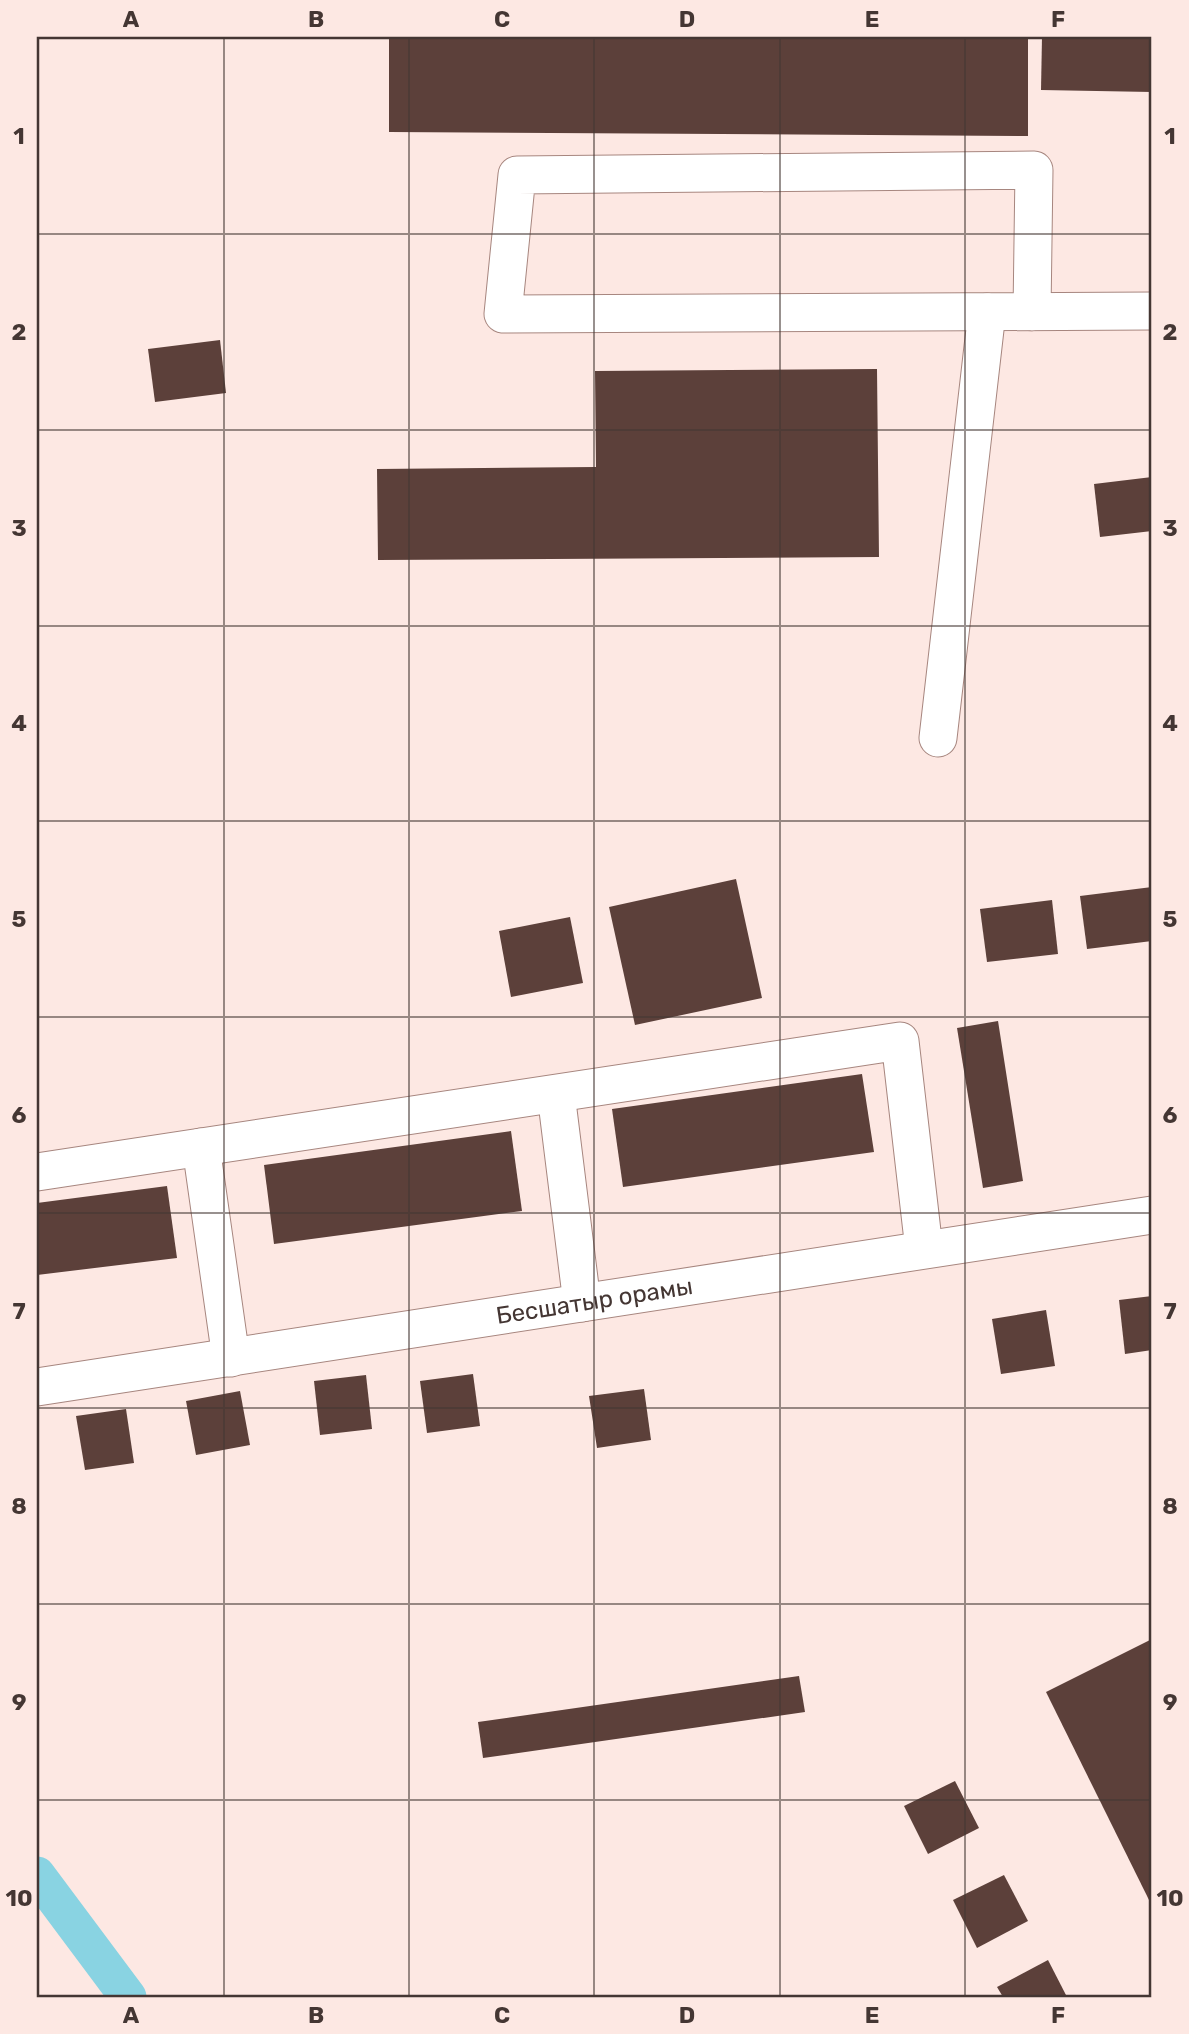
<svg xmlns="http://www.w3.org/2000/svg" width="1189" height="2034" font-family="Rubik,sans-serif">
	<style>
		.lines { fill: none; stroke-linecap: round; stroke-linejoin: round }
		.canal { stroke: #89d3e2; stroke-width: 37 }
		.building { fill: #5c403a }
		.minor-casing { stroke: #a7867f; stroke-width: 39 }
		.minor { stroke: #fff; stroke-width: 37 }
		.grid { fill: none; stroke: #443633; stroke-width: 2; stroke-opacity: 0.55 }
		.labels { text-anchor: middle; stroke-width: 7; stroke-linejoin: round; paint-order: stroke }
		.street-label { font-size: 24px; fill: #443633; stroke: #fde8e3 }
		.neatline { fill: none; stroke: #443633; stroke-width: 2.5 }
		.grid-label { font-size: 23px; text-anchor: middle; font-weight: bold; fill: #443633 }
	</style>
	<rect width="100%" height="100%" fill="#fde8e3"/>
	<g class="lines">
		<polyline class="canal" points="37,1875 128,1997"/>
	</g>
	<g class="building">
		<polygon points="389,37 1028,37 1028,136 389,132"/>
		<polygon points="1042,37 1152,37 1152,92 1041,90"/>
		<polygon points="220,340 226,393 155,402 148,349"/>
		<polygon points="877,369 879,557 378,560 377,469 596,467 595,371"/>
		<polygon points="1152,477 1152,531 1100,537 1094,484"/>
		<polygon points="736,879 762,998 635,1025 609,907"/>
		<polygon points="1152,887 1152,941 1087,949 1080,896"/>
		<polygon points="1052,900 1058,954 987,962 980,909"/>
		<polygon points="570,917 583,983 511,997 499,931"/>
		<polygon points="998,1021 1023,1181 983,1188 957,1028"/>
		<polygon points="862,1074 874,1152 623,1187 612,1109"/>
		<polygon points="511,1131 522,1211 274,1244 264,1165"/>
		<polygon points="167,1186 177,1258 37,1275 37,1203"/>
		<polygon points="1152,1296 1152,1350 1125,1354 1119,1300"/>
		<polygon points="1046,1310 1055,1366 1001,1374 992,1319"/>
		<polygon points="473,1374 480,1426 427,1433 420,1381"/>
		<polygon points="366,1375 372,1429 320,1435 314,1381"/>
		<polygon points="644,1389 651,1440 597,1448 589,1396"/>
		<polygon points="240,1391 250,1445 196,1455 186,1401"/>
		<polygon points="126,1409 134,1463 85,1470 76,1416"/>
		<polygon points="1152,1639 1152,1906 1046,1692"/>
		<polygon points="799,1676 805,1712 483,1758 478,1722"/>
		<polygon points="955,1781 979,1828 928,1854 904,1806"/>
		<polygon points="1004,1875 1028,1921 977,1948 953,1900"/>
		<polygon points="1048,1960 1067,1997 1003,1997 997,1987"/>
	</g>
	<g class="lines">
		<g class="minor-casing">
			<g id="minor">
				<polyline points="1032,312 1034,170 517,175 503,314 1152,311"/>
				<polyline points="938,738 987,312"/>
				<polyline points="556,1094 582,1303"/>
				<polyline points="201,1147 231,1358"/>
				<polyline points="37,1172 900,1041 924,1249"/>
				<path id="s1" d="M37,1387L1152,1215"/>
			</g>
		</g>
		<use href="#minor" class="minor"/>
	</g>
	<path class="grid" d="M224,37V1997M409,37V1997M594,37V1997M780,37V1997M965,37V1997M37,234H1152M37,430H1152M37,626H1152M37,821H1152M37,1017H1152M37,1213H1152M37,1408H1152M37,1604H1152M37,1800H1152"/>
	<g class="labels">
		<g class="street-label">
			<text dy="8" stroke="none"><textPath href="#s1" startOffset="564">Бесшатыр орамы</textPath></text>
		</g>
	</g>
	<rect width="1189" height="2034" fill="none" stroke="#fde8e3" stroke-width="77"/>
	<rect x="38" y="38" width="1112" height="1958" class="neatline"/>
	<g class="grid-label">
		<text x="131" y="27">A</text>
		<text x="316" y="27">B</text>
		<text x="502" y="27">C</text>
		<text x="687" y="27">D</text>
		<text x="872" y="27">E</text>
		<text x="1058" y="27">F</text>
		<text x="19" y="144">1</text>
		<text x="1170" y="144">1</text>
		<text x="19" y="340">2</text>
		<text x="1170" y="340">2</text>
		<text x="19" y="536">3</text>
		<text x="1170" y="536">3</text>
		<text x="19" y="731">4</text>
		<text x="1170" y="731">4</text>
		<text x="19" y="927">5</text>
		<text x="1170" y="927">5</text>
		<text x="19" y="1123">6</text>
		<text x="1170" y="1123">6</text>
		<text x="19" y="1319">7</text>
		<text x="1170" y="1319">7</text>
		<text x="19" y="1514">8</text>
		<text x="1170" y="1514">8</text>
		<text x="19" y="1710">9</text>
		<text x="1170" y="1710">9</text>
		<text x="19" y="1906">10</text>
		<text x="1170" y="1906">10</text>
		<text x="131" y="2023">A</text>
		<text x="316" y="2023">B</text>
		<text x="502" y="2023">C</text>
		<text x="687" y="2023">D</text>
		<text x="872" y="2023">E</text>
		<text x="1058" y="2023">F</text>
	</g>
</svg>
